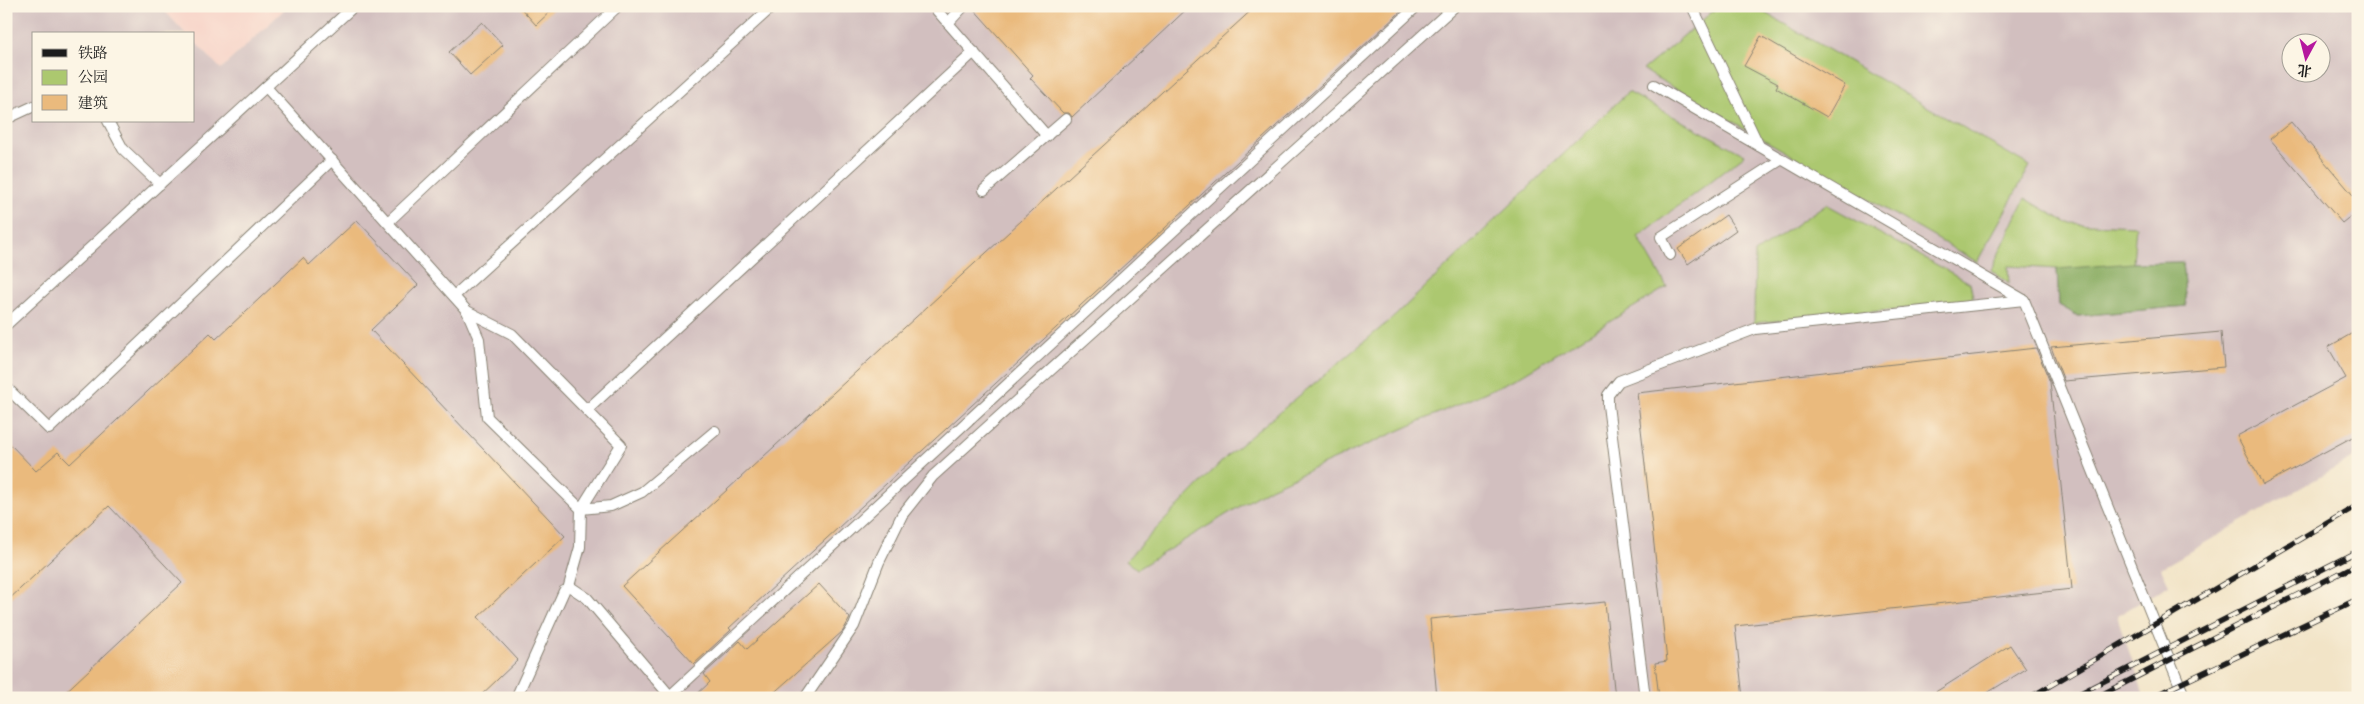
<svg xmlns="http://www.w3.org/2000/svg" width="2364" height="704" font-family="'Sorts Mill Goudy','Noto Serif SC',serif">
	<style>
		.built { fill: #f7d1c6 }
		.industrial { fill: #d2bfbf; fill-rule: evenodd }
		.green { fill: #acc86f; stroke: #647246 }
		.forest { fill: #89ac62; stroke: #52643f }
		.building { fill: #eaba7d }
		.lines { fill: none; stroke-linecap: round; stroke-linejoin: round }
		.lane-casing { stroke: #878072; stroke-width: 12 }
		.lane { stroke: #fff; stroke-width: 10 }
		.rail-casing { stroke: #1c1c1c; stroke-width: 5.5 }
		.rail { stroke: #fcf5e5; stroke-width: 4; stroke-dasharray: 11; stroke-linecap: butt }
	</style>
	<rect width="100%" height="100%" fill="#fcf5e5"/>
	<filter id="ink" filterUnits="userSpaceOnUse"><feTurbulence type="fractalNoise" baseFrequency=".02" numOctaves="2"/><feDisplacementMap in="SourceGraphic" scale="10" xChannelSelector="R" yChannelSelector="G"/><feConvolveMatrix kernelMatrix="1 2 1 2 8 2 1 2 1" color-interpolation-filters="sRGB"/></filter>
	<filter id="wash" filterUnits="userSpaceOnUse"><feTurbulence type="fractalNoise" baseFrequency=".0096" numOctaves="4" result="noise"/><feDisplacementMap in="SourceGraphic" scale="20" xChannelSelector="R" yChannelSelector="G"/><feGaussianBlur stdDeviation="1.12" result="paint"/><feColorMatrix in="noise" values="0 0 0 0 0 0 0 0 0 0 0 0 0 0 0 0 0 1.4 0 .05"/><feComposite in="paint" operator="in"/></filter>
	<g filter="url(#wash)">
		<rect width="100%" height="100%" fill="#f2e4c7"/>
		<polygon class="built" points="160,6 288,6 221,69 194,41 194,34 186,34"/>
		<path class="industrial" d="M6,6H160L186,34H34V121H194V41L221,69L288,6H2358V455L2161,568L2169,585L2117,616L2145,698H6ZM2292,42H2322V72H2292Z"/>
		<g class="green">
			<polygon points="1719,6 1753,6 2030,166 1977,262 1643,70"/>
			<polygon points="1628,92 1745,155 1638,237 1667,287 1515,379 1270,488 1137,569 1126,560 1228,455 1395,316"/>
			<polygon points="2025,198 2067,223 2136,226 2133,263 2182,262 2186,306 2078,316 2059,305 2057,269 2008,266 2009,284 1991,270"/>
			<polygon points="1826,204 1970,283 1974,302 1754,323 1755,253"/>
		</g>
		<polygon class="forest" points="2182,262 2186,306 2078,316 2059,305 2057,269 2133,263"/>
		<g id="blocks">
			<g class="building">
				<polygon points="519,6 556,6 536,25"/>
				<polygon points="971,6 1190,6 1072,117 1069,113 1063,113 1030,78 1033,75"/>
				<polygon points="1256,6 1407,6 729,628 731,630 694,664 622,586"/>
				<polygon points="482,22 503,45 470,75 449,52"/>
				<polygon points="1761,36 1845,85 1827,117 1776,88 1778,84 1744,66"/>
				<polygon points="2291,122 2358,201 2358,210 2342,223 2270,139"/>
				<polygon points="1726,215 1736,230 1688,264 1678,249"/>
				<polygon points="357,220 418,285 371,330 565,536 478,617 518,660 478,698 59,698 182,583 109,506 6,602 6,440 36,471 58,452 70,464 210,333 216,339 303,258 309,265"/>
				<polygon points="2358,330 2358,434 2263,485 2237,436 2346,378 2328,347"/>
				<polygon points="2221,332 2224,367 2064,381 2051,347"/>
				<polygon points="2036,348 2050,382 2072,589 1735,626 1743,698 1659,698 1655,663 1667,661 1637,393"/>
				<polygon points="819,584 850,618 843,631 768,698 693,698 710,682 704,674 740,641 747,649"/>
				<polygon points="1605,602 1615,698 1437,698 1430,619"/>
				<polygon points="2010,645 2026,669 1979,698 1926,698"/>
			</g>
		</g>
	</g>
	<g filter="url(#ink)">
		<use href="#blocks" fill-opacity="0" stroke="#878072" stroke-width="1"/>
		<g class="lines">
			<g class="lane-casing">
				<g id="lane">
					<polyline points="933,6 1047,136"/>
					<polyline points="1692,6 1759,146"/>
					<polyline points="948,23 964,6"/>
					<polyline points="1654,85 2024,300 2185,698"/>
					<polyline points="266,87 467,311 479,339 487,417 581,509 580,547 569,586 587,598 670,696 1417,6"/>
					<polyline points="6,119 34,106"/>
					<polyline points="108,121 123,149 160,184"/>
					<polyline points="984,190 1066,119"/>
					<polyline points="388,222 618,6"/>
					<polyline points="1670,255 1661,237 1782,159"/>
					<polyline points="454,296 773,6"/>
					<polyline points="467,311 512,334 621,445 581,509 611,506 642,492 715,431"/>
					<polyline points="6,325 354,6"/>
					<polyline points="6,387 49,429 332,160"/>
					<polyline points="587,410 974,52"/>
					<polyline points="516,698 564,591"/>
					<polyline points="805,698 854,626 879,562 902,515 933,476 1455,6"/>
					<polyline points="1645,698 1608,405 1608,395 1619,381 1755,329 2024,300"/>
				</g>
			</g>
			<use href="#lane" class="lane"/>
			<g class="rail-casing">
				<g id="rail">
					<polyline points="2029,698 2358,505"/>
					<polyline points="2071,698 2358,551"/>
					<polyline points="2095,698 2358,564"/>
					<polyline points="2150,698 2358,599"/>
				</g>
			</g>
			<use href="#rail" class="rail"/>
		</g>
	</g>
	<rect width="2364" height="704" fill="none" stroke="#fcf5e5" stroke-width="25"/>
	<rect x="32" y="32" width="162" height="90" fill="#fcf5e5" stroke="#a29e95"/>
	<rect x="42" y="49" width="25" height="8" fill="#1c1c1c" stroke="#a29e95"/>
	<text x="78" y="58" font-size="15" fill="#1c1c1c">铁路</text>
	<rect x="42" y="70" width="25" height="15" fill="#acc86f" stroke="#a29e95"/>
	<text x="78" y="82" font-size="15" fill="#1c1c1c">公园</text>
	<rect x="42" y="95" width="25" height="15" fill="#eaba7d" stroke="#a29e95"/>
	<text x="78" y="108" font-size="15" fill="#1c1c1c">建筑</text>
	<g transform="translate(2306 58) rotate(187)"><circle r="24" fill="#fcf5e5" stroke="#a29e95"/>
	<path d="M0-4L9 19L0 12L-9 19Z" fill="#b5179e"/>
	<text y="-8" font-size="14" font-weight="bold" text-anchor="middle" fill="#1c1c1c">北</text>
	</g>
</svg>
